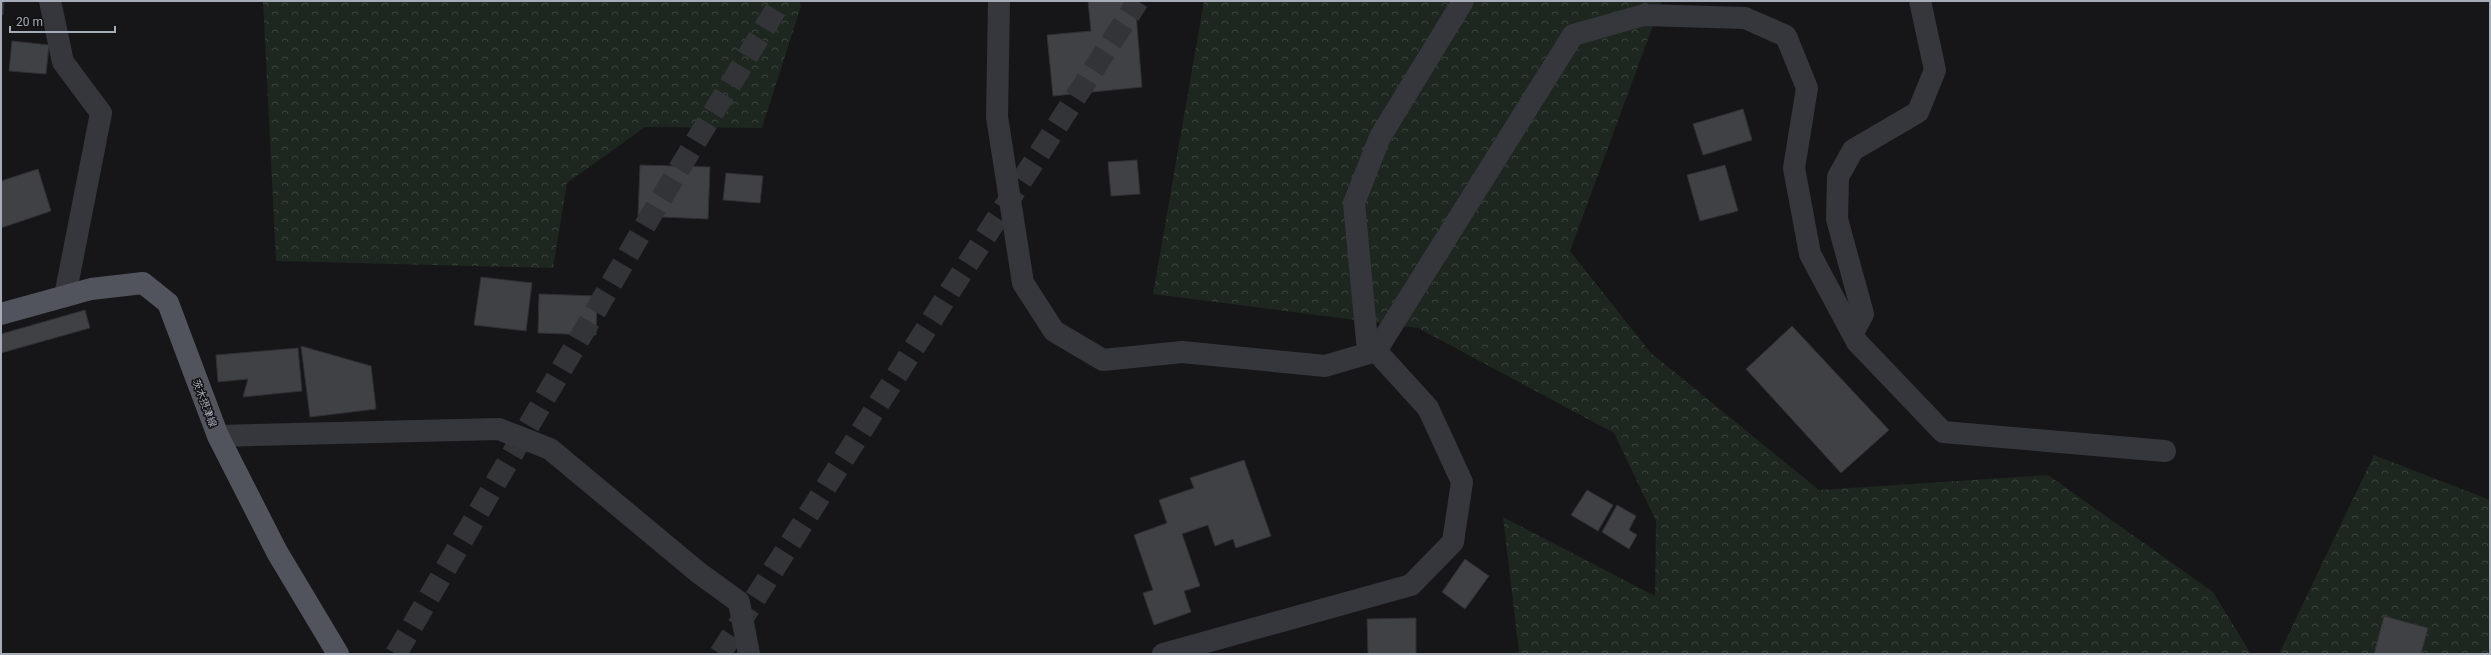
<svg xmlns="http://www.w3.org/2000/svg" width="2491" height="655" font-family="Roboto,'Noto Sans JP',sans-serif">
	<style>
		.forest { fill: url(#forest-crowns) }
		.building { fill: #404145; stroke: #303034 }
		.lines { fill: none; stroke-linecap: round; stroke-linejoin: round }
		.highway-tunnel { stroke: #333438; stroke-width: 22; stroke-dasharray: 22 11; stroke-linecap: butt }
		.street { stroke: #36373d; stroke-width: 22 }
		.primary { stroke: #52545d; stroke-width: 22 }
		.labels { text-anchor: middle; stroke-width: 3; stroke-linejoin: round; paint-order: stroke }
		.street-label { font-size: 10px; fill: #a7acb9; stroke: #111113 }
	</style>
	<defs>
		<pattern id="forest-crowns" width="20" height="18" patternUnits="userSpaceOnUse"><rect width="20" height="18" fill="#1d261f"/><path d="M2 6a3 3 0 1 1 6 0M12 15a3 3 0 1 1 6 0" fill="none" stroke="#3b433d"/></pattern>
	</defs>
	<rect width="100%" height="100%" fill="#161618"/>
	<g class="forest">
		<polygon points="263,1 799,1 801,6 762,128 645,127 567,183 553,268 276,261"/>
		<polygon points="1204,1 1662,1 1570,251 1651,353 1819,490 2048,475 2213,592 2251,654 1514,654 1519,652 1503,517 1655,596 1656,521 1614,433 1418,328 1153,294"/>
		<polygon points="2374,455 2490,500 2490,654 2279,654"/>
	</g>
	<g class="building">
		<polygon points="1,1 4,1 3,15 1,15"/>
		<polygon points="1088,1 1135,1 1142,87 1053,96 1047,35 1091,31"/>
		<polygon points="12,41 49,45 46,74 9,71"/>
		<polygon points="1743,109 1752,140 1703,155 1693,124"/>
		<polygon points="1137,160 1140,194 1111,196 1108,162"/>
		<polygon points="640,165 710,167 708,219 638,216"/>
		<polygon points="1725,165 1738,211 1700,221 1687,175"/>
		<polygon points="38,169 51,211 1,228 1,181"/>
		<polygon points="726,173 763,176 760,203 723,200"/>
		<polygon points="481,277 532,283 526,331 474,325"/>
		<polygon points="539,294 597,296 596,335 538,333"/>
		<polygon points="85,310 90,328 1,353 1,334"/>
		<polygon points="1792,326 1889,430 1841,473 1746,369"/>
		<polygon points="301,346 371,366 376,409 310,417"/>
		<polygon points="298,348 302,391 243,397 248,379 218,382 216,355"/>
		<polygon points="1244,460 1271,536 1236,548 1233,539 1215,546 1208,525 1182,534 1200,586 1184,591 1191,612 1154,625 1143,593 1153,590 1134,535 1167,523 1159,500 1194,488 1190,478"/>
		<polygon points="1587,490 1613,505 1598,531 1571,515"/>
		<polygon points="1617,505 1636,516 1629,530 1637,535 1629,549 1602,532"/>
		<polygon points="1465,559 1489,576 1465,609 1442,592"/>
		<polygon points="2384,616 2428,628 2421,654 2374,654"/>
		<polygon points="1416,618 1416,654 1368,654 1367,619"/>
	</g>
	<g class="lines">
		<g class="highway-tunnel">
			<polyline points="396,654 653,212 781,1"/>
			<polyline points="720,654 952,288 1138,1"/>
		</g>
		<g class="street">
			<polyline points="50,1 63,62 101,113 65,296"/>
			<polyline points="999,1 997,117 1023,283 1054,331 1103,360 1182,352 1325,366 1376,351 1573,35 1644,15 1745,18 1786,36 1807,88 1794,168 1810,254 1857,342 1943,432 2165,451"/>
			<polyline points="1853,333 1863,314 1837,219 1838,177 1853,150 1918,112 1935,70 1920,1"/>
			<polyline points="218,436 499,429 550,449 699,573 739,602 749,654"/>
			<polyline points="1163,654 1411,585 1453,542 1462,482 1428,408 1367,341 1354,203 1380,137 1463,1"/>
		</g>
		<polyline class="primary" points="1,314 91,289 143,283 168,303 218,436 277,552 338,654"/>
	</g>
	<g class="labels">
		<g class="street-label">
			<text transform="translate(205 403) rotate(69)" y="4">茨木摂津線</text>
		</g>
	</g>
	<rect width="2491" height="655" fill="none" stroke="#a7acb9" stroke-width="4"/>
	<path d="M10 26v6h105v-6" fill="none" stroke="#a7acb9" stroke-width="2"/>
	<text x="16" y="26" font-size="12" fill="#a7acb9" stroke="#111113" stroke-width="3" paint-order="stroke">20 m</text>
</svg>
